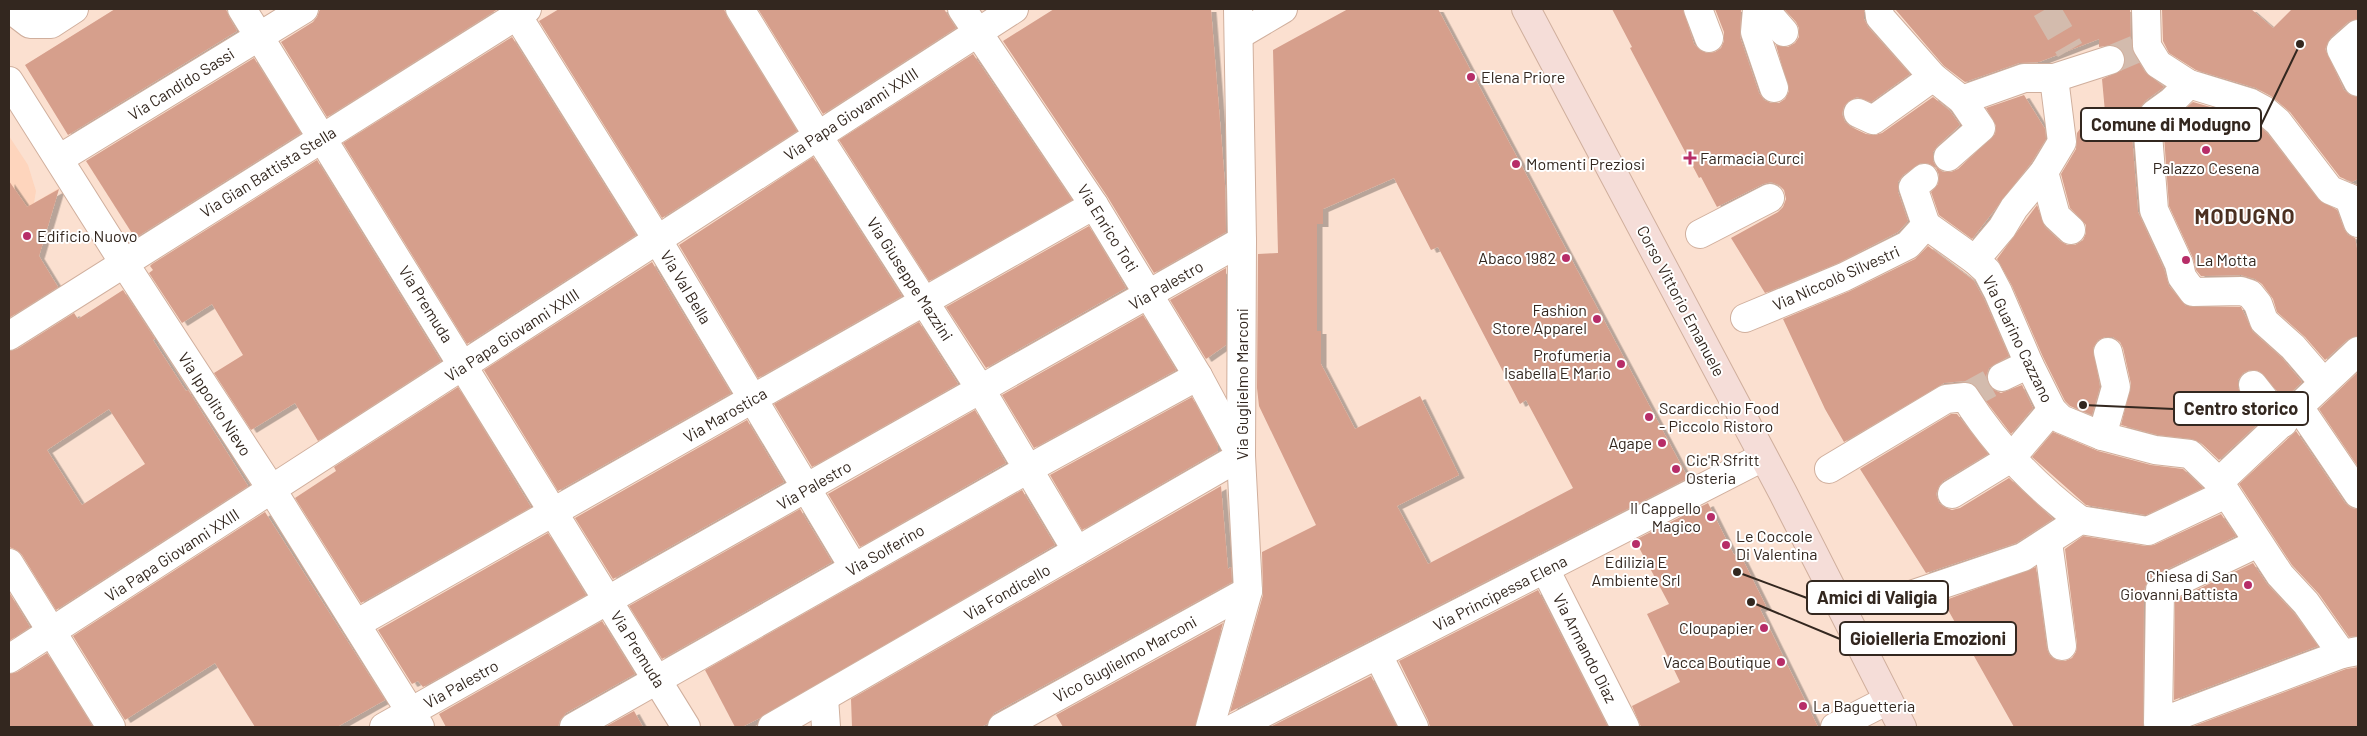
<svg xmlns="http://www.w3.org/2000/svg" width="2367" height="736" font-family="Barlow,sans-serif">
	<style>
		.built { fill: #fed5bd }
		.building { fill: #d69f8c; fill-rule: evenodd; filter: url(#shadow) }
		.lines { fill: none; stroke-linecap: round; stroke-linejoin: round }
		.street-tunnel { stroke: #d3bbad; stroke-width: 28; stroke-dasharray: 28 14; stroke-linecap: butt }
		.street-casing { stroke: #d0af9d; stroke-width: 30 }
		.secondary-casing { stroke: #d0af9d; stroke-width: 30 }
		.street { stroke: #fff; stroke-width: 28 }
		.secondary { stroke: #f5ddd8; stroke-width: 28 }
		.poi-dot { fill: #b72d68; stroke: #fff; stroke-width: 2 }
		.labels { text-anchor: middle; stroke-width: 4; stroke-linejoin: round; paint-order: stroke }
		.poi-label { font-size: 16px; fill: #33271f; stroke: #fff; text-anchor: start }
		.street-label { font-size: 16px; fill: #33271f; stroke: #fff }
		.district-label { font-size: 21px; font-weight: bold; letter-spacing: 1px; fill: #4b3021; stroke: #fff }
		.leader { fill: none; stroke: #33271f; stroke-width: 2 }
		.callout-dot { fill: #33271f; stroke: #fff; stroke-width: 2 }
		.callout { fill: #fff; stroke: #33271f; stroke-width: 2 }
		.callout-label { font-size: 18px; text-anchor: middle; font-weight: bold; fill: #33271f }
	</style>
	<defs>
		<filter id="shadow"><feDropShadow dx="5.5" dy="3" stdDeviation="0" flood-color="#0004"/></filter>
	</defs>
	<rect width="100%" height="100%" fill="#fbe0d0"/>
	<polygon class="built" points="9,136 28,165 36,191 34,203 59,188 39,256 51,276 9,304"/>
	<g class="building">
		<polygon points="115,9 226,9 229,17 237,31 68,135 25,65"/>
		<polygon points="320,9 498,9 327,117 281,42 313,22 317,17"/>
		<polygon points="559,9 724,9 727,17 797,131 662,218 539,21"/>
		<polygon points="758,9 944,9 956,28 823,114"/>
		<polygon points="1054,9 1211,9 1225,184 1226,232 1154,273 1107,196 1003,41"/>
		<path d="M1348,9H1438L1688,478L1230,712L1263,595L1262,552L1316,525L1259,406L1257,388L1258,254L1278,253L1273,50ZM1394,178L1431,250L1438,247L1520,404L1526,400L1573,488L1428,564L1397,506L1459,475L1420,396L1355,429L1321,364V331H1317V224H1323V209Z"/>
		<polygon points="1612,9 1683,9 1694,44 1700,50 1707,53 1715,52 1721,48 1724,41 1724,32 1715,9 1741,9 1740,37 1759,93 1764,100 1771,103 1779,103 1785,99 1789,91 1776,45 1788,47 1795,43 1799,37 1799,28 1796,22 1784,9 1864,9 1864,19 1868,27 1910,74 1871,102 1857,97 1849,101 1844,106 1842,114 1845,122 1851,127 1866,134 1875,135 1882,133 1933,97 1950,111 1960,125 1938,145 1933,152 1933,161 1936,167 1943,172 1951,172 1958,169 1995,134 1996,126 1986,108 2024,95 2045,129 2046,139 2031,163 1972,239 1939,215 1931,192 1938,184 1939,175 1936,168 1930,164 1921,163 1903,175 1898,182 1898,192 1908,221 1898,232 1838,263 1765,293 1731,238 1778,212 1783,207 1786,199 1784,190 1779,185 1771,182 1763,184 1717,207 1701,177 1699,178 1630,48 1632,47"/>
		<polygon points="1895,9 2130,9 2131,46 2134,54 2145,72 2164,87 2145,101 2139,109 2132,135 2138,212 2164,269 2169,286 2186,306 2241,307 2253,332 2282,358 2302,382 2284,399 2259,371 2250,370 2243,373 2238,380 2238,388 2261,421 2219,460 2201,443 2192,439 2158,435 2121,425 2131,384 2123,348 2120,342 2113,337 2105,337 2098,340 2093,348 2100,387 2092,415 2070,406 2065,401 2043,357 2012,286 1997,259 2037,205 2045,227 2060,241 2067,245 2075,245 2083,240 2086,233 2086,225 2070,208 2061,174 2076,149 2077,133 2085,122 2105,112 2102,79 2122,70 2125,64 2125,56 2121,49 2113,45 2099,47 2099,39 2039,62 2019,63 1965,82 1944,66"/>
		<polygon points="2162,9 2251,9 2273,28 2292,9 2358,9 2358,19 2348,22 2331,37 2325,49 2344,90 2350,95 2358,97 2358,179 2352,182 2340,177 2290,112 2271,96 2256,88 2196,70 2169,53 2163,41"/>
		<polygon points="512,37 636,235 467,344 343,143"/>
		<polygon points="973,54 1072,200 929,281 839,140"/>
		<polygon points="254,58 301,133 135,238 86,161"/>
		<polygon points="2193,102 2245,117 2255,123 2267,133 2318,199 2337,210 2344,229 2348,235 2355,238 2358,254 2358,336 2347,340 2325,360 2305,337 2277,312 2273,299 2262,284 2255,279 2241,275 2201,276 2196,270 2193,258 2169,206 2164,136 2167,124"/>
		<polygon points="813,157 902,296 758,378 679,245"/>
		<polygon points="317,160 441,361 318,441 295,403 251,430 214,373 243,355 212,304 182,323 149,273 153,270 150,266 152,264"/>
		<polygon points="9,181 27,207 59,189 39,256 58,287 9,318"/>
		<polygon points="1089,226 1126,288 986,368 946,307"/>
		<polygon points="1928,246 1974,281 1984,299 2009,356 1989,368 1986,376 1988,384 1994,390 2001,393 2022,385 2033,408 2011,434 1972,383 1963,381 1944,383 1844,442 1825,409 1783,319 1850,291 1915,259"/>
		<polygon points="652,262 731,393 558,491 484,370"/>
		<polygon points="1226,268 1226,345 1206,359 1170,300"/>
		<path d="M123,290L155,339L153,340L186,391L188,390L248,486L56,610L22,555L17,550L9,547V351L17,349L74,313L78,319ZM109,409L145,464L82,505L47,450Z"/>
		<polygon points="1143,315 1176,370 1034,448 1002,395"/>
		<polygon points="919,322 958,384 812,467 774,404"/>
		<polygon points="2358,372 2358,467 2319,409"/>
		<polygon points="458,387 531,507 361,603 295,498 336,471 334,467"/>
		<polygon points="1192,397 1218,446 1218,451 1082,530 1050,475"/>
		<polygon points="975,410 1006,463 860,547 828,494"/>
		<polygon points="1951,414 1957,414 1988,454 1943,481 1939,486 1936,494 1939,503 1944,507 1952,510 1960,508 2009,478 2053,519 2016,543 1926,573 1860,469"/>
		<polygon points="747,420 784,482 613,579 575,518"/>
		<polygon points="2296,431 2345,503 2351,508 2358,509 2358,636 2349,637 2319,594 2292,565 2239,484"/>
		<polygon points="2053,432 2098,451 2151,465 2183,469 2203,488 2146,515 2086,505 2032,457"/>
		<polygon points="1221,486 1228,569 1231,567 1232,582 994,713 987,724 981,727 852,727 851,699"/>
		<polygon points="1022,490 1055,545 760,718 742,727 735,727 705,670"/>
		<polygon points="1708,503 1734,555 1739,552 1766,606 1760,609 1818,727 1641,727 1632,706 1680,682 1647,614 1669,604 1635,540"/>
		<polygon points="800,509 832,562 662,659 629,606"/>
		<polygon points="265,512 385,700 337,727 255,727 215,663 125,720 73,636"/>
		<polygon points="2221,514 2236,536 2153,576 2147,582 2144,590 2143,727 2014,727 1943,601 2036,567 2047,649 2050,656 2056,660 2065,661 2072,658 2076,652 2077,644 2065,549 2083,536 2146,546 2154,545"/>
		<polygon points="548,533 586,595 423,687 418,681 412,684 378,630"/>
		<polygon points="2253,563 2267,584 2294,613 2318,646 2174,700 2175,600"/>
		<polygon points="1538,590 1608,727 1430,727 1428,720 1399,661"/>
		<polygon points="9,592 30,627 9,641"/>
		<polygon points="602,621 635,674 566,713 560,720 558,727 446,727 439,714"/>
		<polygon points="1223,623 1195,727 1063,727 1056,715"/>
		<polygon points="47,653 93,727 9,727 9,674 17,672"/>
		<polygon points="2358,667 2358,727 2191,727 2346,669"/>
		<polygon points="1371,676 1397,727 1270,727"/>
		<polygon points="634,711 643,727 605,727"/>
	</g>
	<g class="lines">
		<g class="street-tunnel">
			<polyline points="2046,9 2070,50"/>
			<polyline points="2110,60 2136,49"/>
			<polyline points="1965,397 2002,377"/>
		</g>
		<g class="street-casing">
			<g id="street">
				<polyline points="242,9 686,727"/>
				<polyline points="513,9 657,239 854,568"/>
				<polyline points="740,9 818,136 981,390 1077,551"/>
				<polyline points="1698,9 1709,38"/>
				<polyline points="1757,9 1755,32 1774,88"/>
				<polyline points="1879,9 1880,17 1933,77 1962,100 1981,128 1948,157"/>
				<polyline points="2146,9 2147,46 2158,64 2189,84 2251,103 2264,110 2278,122 2330,190 2349,198"/>
				<polyline points="1758,10 1770,16 1784,32"/>
				<polyline points="13,11 30,24 51,24 74,9"/>
				<polyline points="2358,34 2341,49 2358,82"/>
				<polyline points="1239,35 1283,9"/>
				<polyline points="2054,78 2062,142 2044,172 2014,208 2002,228 1975,260 1987,271 1998,292 2029,364 2052,410 2061,419 2102,436 2155,450 2190,454 2219,482 2280,575 2306,603 2342,654 2358,651"/>
				<polyline points="9,81 124,263 272,490 420,727"/>
				<polyline points="2189,84 2172,101 2154,114 2148,134 2154,210 2179,264 2182,277 2193,292 2241,291 2250,294 2258,304 2264,321 2293,347 2324,383"/>
				<polyline points="1962,100 2024,78 2054,78 2110,60"/>
				<polyline points="1858,113 1873,120 1933,77"/>
				<polyline points="59,159 304,9"/>
				<polyline points="2044,172 2056,216 2071,230"/>
				<polyline points="2349,198 2358,223"/>
				<polyline points="1926,225 1975,260"/>
				<polyline points="1700,234 1770,198"/>
				<polyline points="1745,318 1844,277 1908,245 1926,225 1913,187 1924,178"/>
				<polyline points="9,336 527,9"/>
				<polyline points="2002,377 2029,364"/>
				<polyline points="2253,385 2283,423"/>
				<polyline points="2299,407 2358,494"/>
				<polyline points="2102,436 2116,387 2108,352"/>
				<path d="M1829,469L1946,399L1965,397C1995,444 2035,486 2080,520"/>
				<polyline points="2219,482 2358,351"/>
				<polyline points="1952,494 2011,458 2052,410"/>
				<polyline points="2048,542 2062,646"/>
				<polyline points="2258,543 2160,590 2158,723 2342,654"/>
				<polyline points="9,563 111,727"/>
				<polyline points="1545,569 1625,727"/>
				<polyline points="1902,598 2023,557 2080,520 2148,531 2226,494"/>
				<polyline points="356,624 1094,205"/>
				<polyline points="1378,655 1414,727"/>
				<polyline points="9,659 1014,9"/>
				<polyline points="824,698 826,727"/>
				<polyline points="384,727 1242,241"/>
				<polyline points="574,727 1028,469 1198,376"/>
				<polyline points="772,727 1241,456 1198,376 1094,205 962,9"/>
				<polyline points="1002,727 1248,591"/>
				<polyline points="1210,727 1248,591 1241,456 1242,241 1238,9"/>
				<polyline points="1236,727 1763,457"/>
				<polyline points="1835,727 1888,700"/>
			</g>
		</g>
		<g class="secondary-casing">
			<polyline id="secondary" points="1526,9 1783,493 1902,727"/>
		</g>
		<use href="#street" class="street"/>
		<use href="#secondary" class="secondary"/>
	</g>
	<g class="poi-dot">
		<circle cx="1471" cy="77" r="5"/>
		<circle cx="2206" cy="150" r="5"/>
		<path d="M1687.5 150.5h5v5h5v5h-5v5h-5v-5h-5v-5h5z"/>
		<circle cx="1516" cy="164" r="5"/>
		<circle cx="27" cy="236" r="5"/>
		<circle cx="1566" cy="258" r="5"/>
		<circle cx="2186" cy="260" r="5"/>
		<circle cx="1597" cy="319" r="5"/>
		<circle cx="1621" cy="364" r="5"/>
		<circle cx="1649" cy="417" r="5"/>
		<circle cx="1662" cy="443" r="5"/>
		<circle cx="1676" cy="469" r="5"/>
		<circle cx="1711" cy="517" r="5"/>
		<circle cx="1636" cy="544" r="5"/>
		<circle cx="1726" cy="545" r="5"/>
		<circle cx="2248" cy="585" r="5"/>
		<circle cx="1764" cy="628" r="5"/>
		<circle cx="1781" cy="662" r="5"/>
		<circle cx="1803" cy="706" r="5"/>
	</g>
	<g class="labels">
		<g class="poi-label">
			<text x="1481" y="83">Elena Priore</text>
			<text x="1700" y="164">Farmacia Curci</text>
			<text x="1526" y="170">Momenti Preziosi</text>
			<text x="2206" y="174" text-anchor="middle">Palazzo Cesena</text>
			<text x="37" y="242">Edificio Nuovo</text>
			<text x="1556" y="264" text-anchor="end">Abaco 1982</text>
			<text x="2196" y="266">La Motta</text>
			<text x="1587" y="316" text-anchor="end">Fashion<tspan x="1587" dy="18">Store Apparel</tspan></text>
			<text x="1611" y="361" text-anchor="end">Profumeria<tspan x="1611" dy="18">Isabella E Mario</tspan></text>
			<text x="1659" y="414">Scardicchio Food<tspan x="1659" dy="18">- Piccolo Ristoro</tspan></text>
			<text x="1652" y="449" text-anchor="end">Agape</text>
			<text x="1686" y="466">Cic'R Sfritt<tspan x="1686" dy="18">Osteria</tspan></text>
			<text x="1701" y="514" text-anchor="end">Il Cappello<tspan x="1701" dy="18">Magico</tspan></text>
			<text x="1736" y="542">Le Coccole<tspan x="1736" dy="18">Di Valentina</tspan></text>
			<text x="1636" y="568" text-anchor="middle">Edilizia E<tspan x="1636" dy="18">Ambiente Srl</tspan></text>
			<text x="2238" y="582" text-anchor="end">Chiesa di San<tspan x="2238" dy="18">Giovanni Battista</tspan></text>
			<text x="1754" y="634" text-anchor="end">Cloupapier</text>
			<text x="1771" y="668" text-anchor="end">Vacca Boutique</text>
			<text x="1813" y="712">La Baguetteria</text>
		</g>
		<g class="street-label">
			<text transform="translate(181 84) rotate(-32)" y="6">Via Candido Sassi</text>
			<text transform="translate(851 114) rotate(-33)" y="6">Via Papa Giovanni XXIII</text>
			<text transform="translate(268 172) rotate(-32)" y="6">Via Gian Battista Stella</text>
			<text transform="translate(1108 228) rotate(58)" y="6">Via Enrico Toti</text>
			<text transform="translate(1836 278) rotate(-24)" y="6">Via Niccolò Silvestri</text>
			<text transform="translate(910 279) rotate(57)" y="6">Via Giuseppe Mazzini</text>
			<text transform="translate(1166 285) rotate(-30)" y="6">Via Palestro</text>
			<text transform="translate(686 287) rotate(59)" y="6">Via Val Bella</text>
			<text transform="translate(1681 301) rotate(62)" y="6">Corso Vittorio Emanuele</text>
			<text transform="translate(426 304) rotate(58)" y="6">Via Premuda</text>
			<text transform="translate(512 335) rotate(-33)" y="6">Via Papa Giovanni XXIII</text>
			<text transform="translate(2018 339) rotate(64)" y="6">Via Guarino Cazzano</text>
			<text transform="translate(1242 384) rotate(-90)" y="6">Via Guglielmo Marconi</text>
			<text transform="translate(215 404) rotate(57)" y="6">Via Ippolito Nievo</text>
			<text transform="translate(725 415) rotate(-30)" y="6">Via Marostica</text>
			<text transform="translate(814 485) rotate(-30)" y="6">Via Palestro</text>
			<text transform="translate(885 550) rotate(-30)" y="6">Via Solferino</text>
			<text transform="translate(172 555) rotate(-33)" y="6">Via Papa Giovanni XXIII</text>
			<text transform="translate(1007 592) rotate(-30)" y="6">Via Fondicello</text>
			<text transform="translate(1500 593) rotate(-27)" y="6">Via Principessa Elena</text>
			<text transform="translate(1585 648) rotate(63)" y="6">Via Armando Diaz</text>
			<text transform="translate(638 649) rotate(58)" y="6">Via Premuda</text>
			<text transform="translate(1125 659) rotate(-29)" y="6">Vico Guglielmo Marconi</text>
			<text transform="translate(461 684) rotate(-29)" y="6">Via Palestro</text>
		</g>
		<g class="district-label">
			<text x="2245" y="224">MODUGNO</text>
		</g>
	</g>
	<path class="leader" d="M2300 44L2261 125M2083 405L2174 409M1737 572L1807 598M1751 602L1840 639"/>
	<g class="callout-dot">
		<circle cx="2300" cy="44" r="5"/>
		<circle cx="2083" cy="405" r="5"/>
		<circle cx="1737" cy="572" r="5"/>
		<circle cx="1751" cy="602" r="5"/>
	</g>
	<g class="callout">
		<rect x="2081" y="108" width="180" height="33" rx="5"/>
		<rect x="2174" y="392" width="134" height="33" rx="5"/>
		<rect x="1807" y="581" width="141" height="33" rx="5"/>
		<rect x="1840" y="622" width="176" height="33" rx="5"/>
	</g>
	<g class="callout-label">
		<text x="2171" y="131">Comune di Modugno</text>
		<text x="2241" y="415">Centro storico</text>
		<text x="1877" y="604">Amici di Valigia</text>
		<text x="1928" y="645">Gioielleria Emozioni</text>
	</g>
	<rect width="2367" height="736" fill="none" stroke="#33271f" stroke-width="20"/>
</svg>
